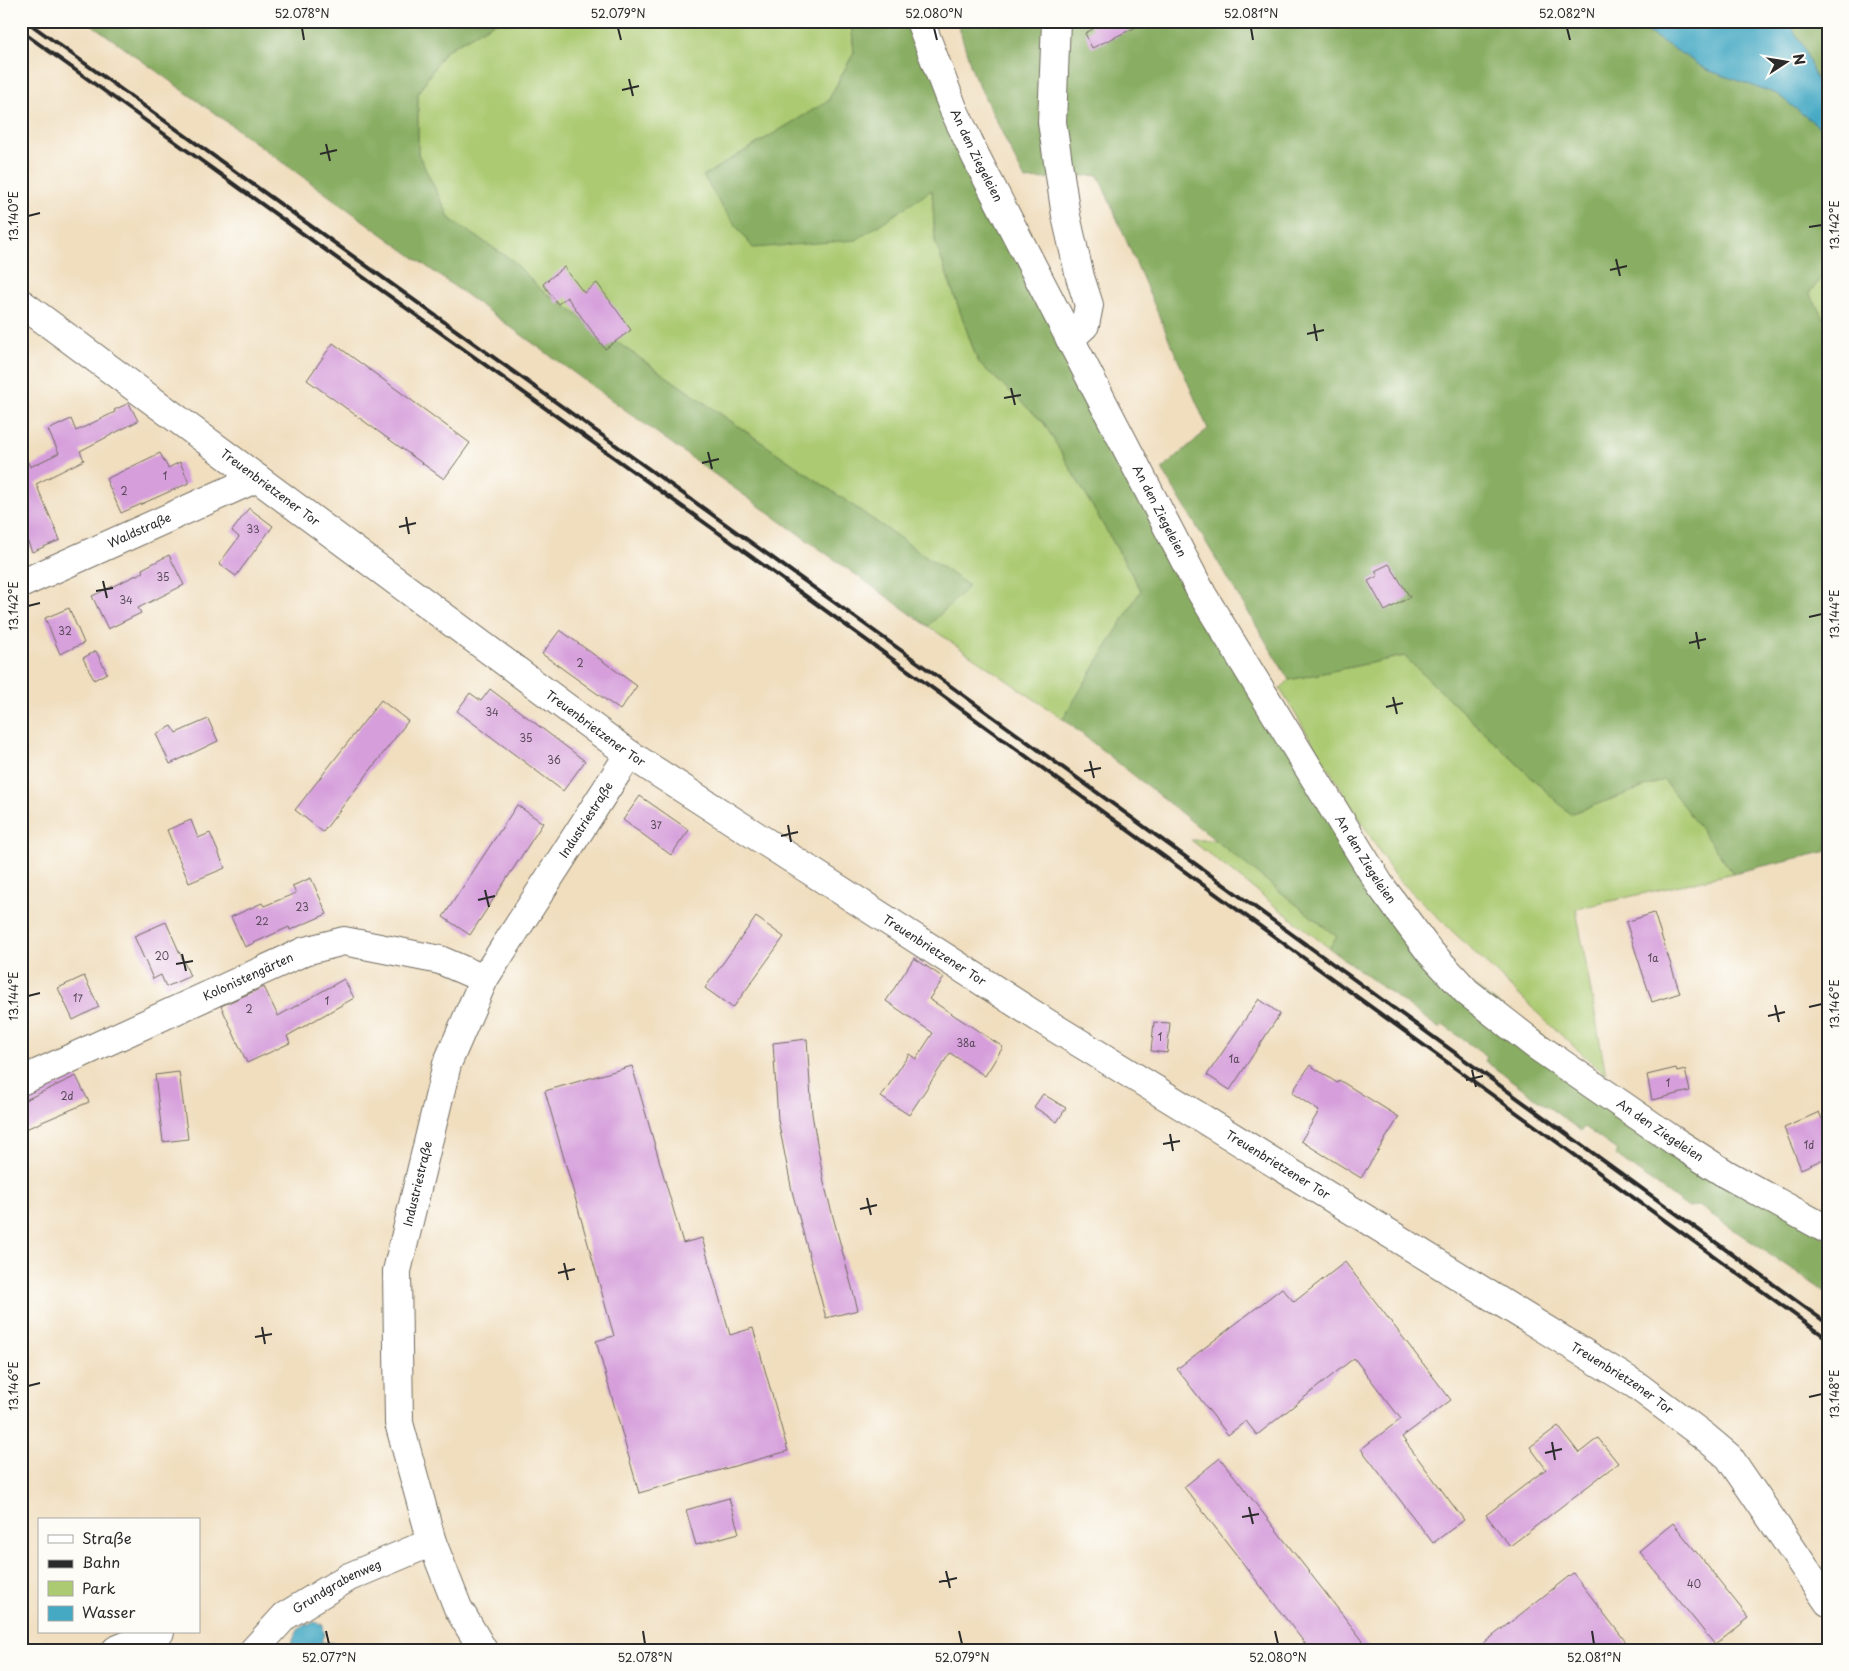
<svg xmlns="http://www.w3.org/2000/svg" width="1849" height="1671" font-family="'Playpen Sans',sans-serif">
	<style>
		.green { fill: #acca72; stroke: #6c7a4e }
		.forest { fill: #89ae64; stroke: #5a6c48 }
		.water { fill: #45a9c4; stroke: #386a78 }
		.building { fill: #d69fdb }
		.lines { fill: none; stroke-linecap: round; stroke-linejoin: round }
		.minor-casing { stroke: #706a5f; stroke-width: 30 }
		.minor { stroke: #fff; stroke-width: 28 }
		.rail { stroke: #2b2b2b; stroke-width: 4 }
		.ticks { fill: none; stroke: #2b2b2b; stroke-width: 2 }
		.labels { text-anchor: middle; stroke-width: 4; stroke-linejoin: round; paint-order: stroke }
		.number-label { font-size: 10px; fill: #564857 }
		.street-label { font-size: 12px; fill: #2b2b2b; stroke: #fdfcf7 }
		.neatline { fill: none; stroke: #2b2b2b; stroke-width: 2 }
		.ticks-label { font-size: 12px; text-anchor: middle; fill: #2b2b2b }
	</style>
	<rect width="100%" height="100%" fill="#fdfcf7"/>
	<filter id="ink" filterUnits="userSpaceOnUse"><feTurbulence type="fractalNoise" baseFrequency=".02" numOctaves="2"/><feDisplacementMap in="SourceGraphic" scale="10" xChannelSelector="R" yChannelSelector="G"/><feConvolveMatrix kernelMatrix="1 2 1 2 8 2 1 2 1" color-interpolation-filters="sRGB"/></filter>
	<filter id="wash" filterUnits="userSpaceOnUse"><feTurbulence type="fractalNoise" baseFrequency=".0096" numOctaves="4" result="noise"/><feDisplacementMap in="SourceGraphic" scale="20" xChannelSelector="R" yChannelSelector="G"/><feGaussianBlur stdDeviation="1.12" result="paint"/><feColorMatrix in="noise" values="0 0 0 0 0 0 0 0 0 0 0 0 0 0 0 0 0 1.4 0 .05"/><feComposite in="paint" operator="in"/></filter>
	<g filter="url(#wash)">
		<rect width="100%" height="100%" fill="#f0debf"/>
		<g class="green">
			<polygon points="497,21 851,21 854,52 828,101 703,176 856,240 932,189 935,241 978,362 1044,423 1141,590 1063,719 928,626 969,586 540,289 513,261 450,219 418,154 418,93 445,51"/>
			<polygon points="1828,271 1828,325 1809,293"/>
			<polygon points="1404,656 1570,814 1664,779 1733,873 1576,909 1606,1075 1549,1024 1394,875 1280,689 1289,680"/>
			<polygon points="1191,840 1216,840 1337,937 1329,948"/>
		</g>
		<g class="forest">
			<polygon points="87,21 497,21 445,51 418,93 418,154 450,219 513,261 540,289 969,586 928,626 696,461"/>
			<polygon points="851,21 910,21 1137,496 1407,938 1828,1241 1828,1294 1699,1206 1687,1207 1615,1155 1618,1151 1584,1127 1581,1131 1485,1061 1487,1057 1443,1025 1440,1029 1329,948 1337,937 1063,719 1141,590 1044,423 978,362 935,241 932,190 856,240 753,248 722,207 703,176 828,101 854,52"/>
			<polygon points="957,21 1652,21 1646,31 1707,70 1777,94 1828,134 1828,271 1809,293 1828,325 1828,851 1733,873 1664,780 1570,814 1404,656 1289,680 1162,469 1208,429 1098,175 1025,180 973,73"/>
			<polygon points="1788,21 1828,21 1828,110 1803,46"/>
		</g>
		<g class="water">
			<polygon points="1652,21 1788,21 1803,46 1828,110 1828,134 1777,94 1707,70 1646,31"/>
			<polygon points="314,1622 323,1625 324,1634 321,1642 333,1643 344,1650 291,1650 296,1647 290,1646 298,1630 308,1623 308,1626"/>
		</g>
		<g id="blocks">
			<g class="building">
				<polygon points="1089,21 1149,21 1092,48 1085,33 1093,29"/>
				<polygon points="564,267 584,293 597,283 631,330 605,349 567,297 558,304 543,284"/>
				<polygon points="333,343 470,443 444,479 307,380"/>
				<polygon points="129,403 138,421 80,451 84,460 36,484 60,540 32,552 21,526 21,510 30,506 21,488 21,448 30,467 59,453 48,430 71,419 76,431 115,412 114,410"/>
				<polygon points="160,453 168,468 180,462 189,483 121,513 106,479"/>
				<polygon points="249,508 273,526 236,576 219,564 239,537 232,531"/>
				<polygon points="169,555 184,585 138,608 141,613 108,629 92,596 143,572 142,569"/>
				<polygon points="1389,564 1410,597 1385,611 1368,581 1378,576 1375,571"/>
				<polygon points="69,608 84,643 60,654 45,618"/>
				<polygon points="560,630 637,686 620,710 542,654"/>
				<polygon points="96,651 107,673 94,680 83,658"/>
				<polygon points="490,689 585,761 563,791 457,711 470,693 481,701"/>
				<polygon points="381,700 408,721 323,832 295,810"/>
				<polygon points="208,719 218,741 170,764 156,734 172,726 176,733"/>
				<polygon points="640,796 689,830 671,855 623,820"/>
				<polygon points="517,805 543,823 470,935 443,917"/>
				<polygon points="191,820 198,838 210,833 225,868 189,883 167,830"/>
				<polygon points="311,878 327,914 290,930 289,927 245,947 231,917 262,903 264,906 296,893 292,886"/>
				<polygon points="1654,913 1680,993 1652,1002 1626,922"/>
				<polygon points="756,917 784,937 733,1008 705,988"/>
				<polygon points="166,922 190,976 166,987 161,975 153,979 134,936"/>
				<polygon points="914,958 944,978 929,999 1003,1047 985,1076 950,1053 909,1115 881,1097 909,1054 916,1059 933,1033 886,1001"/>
				<polygon points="84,976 99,1007 73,1020 58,988"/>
				<polygon points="344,979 354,998 287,1036 290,1043 247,1063 221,1006 264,987 278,1016"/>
				<polygon points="1259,999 1280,1014 1230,1090 1207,1075"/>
				<polygon points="1154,1022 1170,1023 1167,1053 1151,1051"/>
				<polygon points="807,1039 812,1114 824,1183 858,1310 826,1318 792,1191 778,1120 773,1043"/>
				<polygon points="1310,1065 1337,1083 1339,1080 1399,1117 1361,1178 1301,1141 1319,1111 1292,1093"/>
				<polygon points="632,1066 683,1243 702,1238 730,1335 753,1328 788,1451 639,1493 596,1341 614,1336 545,1091"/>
				<polygon points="1676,1068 1677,1072 1685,1070 1690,1091 1652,1100 1647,1075"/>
				<polygon points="179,1072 188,1139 163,1142 155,1075"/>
				<polygon points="76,1076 89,1102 21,1131 21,1102"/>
				<polygon points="1043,1094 1066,1108 1057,1122 1034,1107"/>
				<polygon points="1819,1112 1828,1132 1828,1157 1801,1169 1784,1128"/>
				<polygon points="1345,1262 1451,1400 1402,1437 1464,1520 1433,1543 1361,1449 1401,1419 1354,1358 1257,1435 1246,1421 1228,1435 1177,1369 1282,1288 1294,1302"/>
				<polygon points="1558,1426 1579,1453 1598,1438 1618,1463 1510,1546 1486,1515 1546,1469 1530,1447"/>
				<polygon points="1220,1458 1370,1650 1310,1650 1184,1487"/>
				<polygon points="729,1498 739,1533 696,1545 686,1510"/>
				<polygon points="1673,1523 1749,1618 1715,1645 1639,1551"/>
				<polygon points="1573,1573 1632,1650 1475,1650"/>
			</g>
		</g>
	</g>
	<g filter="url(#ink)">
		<use href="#blocks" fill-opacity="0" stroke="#706a5f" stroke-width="1"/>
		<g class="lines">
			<g class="minor-casing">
				<g id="minor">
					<path id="s1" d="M920,21L953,108L976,157L1202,594L1380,885L1429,951L1467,992L1535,1045L1673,1140L1726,1174L1828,1230"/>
					<polyline points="1056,21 1052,122 1066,216 1080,277 1089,305 1085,325 1070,339"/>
					<path id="s2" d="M21,303L629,754L1047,1023L1636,1385L1704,1436L1729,1457L1828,1602"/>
					<path id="s3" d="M21,584L257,478"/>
					<path id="s4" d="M21,1081L305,951L344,941L440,960L484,979"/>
					<polyline points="116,1650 160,1632"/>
					<path id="s5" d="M254,1650L285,1616L349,1577L432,1542"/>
					<path id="s6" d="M483,1650L458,1608L432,1542L399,1423L397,1271L447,1064L484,979L629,754"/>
				</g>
			</g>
			<use href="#minor" class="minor"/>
			<g class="rail">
				<polyline points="26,21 952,687 1828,1324"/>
				<polyline points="21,31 712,528 1828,1339"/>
			</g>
		</g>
	</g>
	<path class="ticks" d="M302,28L304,40M618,28L621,40M934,28L937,40M1251,28L1253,40M1567,28L1570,40M629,79L633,96M622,90L639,86M326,144L330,161M320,154L337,150M28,216L40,213M1809,227L1822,225M1616,259L1620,276M1610,270L1627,266M1314,324L1317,341M1307,334L1324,330M1011,388L1015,405M1004,398L1021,395M708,452L712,469M702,463L719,459M406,517L409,534M399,527L416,523M103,581L107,598M96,591L113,588M28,606L40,603M1809,617L1822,614M1696,632L1699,649M1689,643L1706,639M1393,697L1397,714M1386,707L1403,703M1090,761L1094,778M1084,771L1101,768M788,825L791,842M781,836L798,832M485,890L489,907M478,900L495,896M182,954L186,971M176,964L193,961M28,996L40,993M1775,1005L1779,1022M1809,1007L1822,1004M1768,1016L1785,1012M1472,1070L1476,1087M1466,1080L1483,1076M1170,1134L1173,1151M1163,1144L1180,1141M867,1198L871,1215M860,1209L877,1205M564,1263L568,1280M558,1273L575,1269M262,1327L265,1344M255,1337L272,1334M28,1386L40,1383M1809,1397L1822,1394M1552,1442L1555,1460M1545,1453L1562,1449M1249,1507L1253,1524M1242,1517L1259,1514M946,1571L950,1588M939,1582L957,1578M326,1631L329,1644M643,1631L645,1644M959,1631L962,1644M1275,1631L1278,1644M1592,1631L1594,1644"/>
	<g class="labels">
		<g class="number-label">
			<text x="165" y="480">1</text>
			<text x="124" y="495">2</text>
			<text x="253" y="533">33</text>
			<text x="163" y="581">35</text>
			<text x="126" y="604">34</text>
			<text x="65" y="635">32</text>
			<text x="580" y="667">2</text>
			<text x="492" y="716">34</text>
			<text x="526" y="742">35</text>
			<text x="554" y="764">36</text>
			<text x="656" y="829">37</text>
			<text x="302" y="911">23</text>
			<text x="262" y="925">22</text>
			<text x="162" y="960">20</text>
			<text x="1653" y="962">1a</text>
			<text x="78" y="1002">17</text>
			<text x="327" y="1005">1</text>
			<text x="249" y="1013">2</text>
			<text x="1160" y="1041">1</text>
			<text x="966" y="1047">38a</text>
			<text x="1234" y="1063">1a</text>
			<text x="1668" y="1087">1</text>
			<text x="67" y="1100">2d</text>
			<text x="1809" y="1149">1d</text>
			<text x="1694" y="1588">40</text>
		</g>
		<g class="street-label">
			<text dy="4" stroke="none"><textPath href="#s1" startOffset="146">An den Ziegeleien</textPath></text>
			<text dy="4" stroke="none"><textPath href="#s2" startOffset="310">Treuenbrietzener Tor</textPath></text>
			<text dy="4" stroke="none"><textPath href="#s1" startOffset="546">An den Ziegeleien</textPath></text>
			<text dy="4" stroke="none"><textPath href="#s3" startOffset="130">Waldstraße</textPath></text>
			<text dy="4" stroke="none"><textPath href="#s2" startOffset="715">Treuenbrietzener Tor</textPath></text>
			<text dy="4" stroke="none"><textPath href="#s6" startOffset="890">Industriestraße</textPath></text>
			<text dy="4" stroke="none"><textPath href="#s1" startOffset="951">An den Ziegeleien</textPath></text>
			<text dy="4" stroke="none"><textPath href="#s2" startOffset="1120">Treuenbrietzener Tor</textPath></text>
			<text dy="4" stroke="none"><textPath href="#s4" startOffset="250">Kolonistengärten</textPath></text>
			<text dy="4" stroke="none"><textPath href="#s1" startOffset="1356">An den Ziegeleien</textPath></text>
			<text dy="4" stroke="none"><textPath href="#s2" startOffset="1525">Treuenbrietzener Tor</textPath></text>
			<text dy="4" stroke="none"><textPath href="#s6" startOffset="485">Industriestraße</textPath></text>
			<text dy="4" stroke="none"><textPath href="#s2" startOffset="1930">Treuenbrietzener Tor</textPath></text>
			<text dy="4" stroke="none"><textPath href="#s5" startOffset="106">Grundgrabenweg</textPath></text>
		</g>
	</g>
	<rect width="1849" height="1671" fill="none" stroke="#fdfcf7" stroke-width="55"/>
	<rect x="38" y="1518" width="162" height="115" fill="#fdfcf7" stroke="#a9a8a5"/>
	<rect x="48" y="1535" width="25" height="8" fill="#ffffff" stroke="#a9a8a5"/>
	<text x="82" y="1544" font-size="15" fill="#2b2b2b">Straße</text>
	<rect x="48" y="1560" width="25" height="8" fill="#2b2b2b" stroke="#a9a8a5"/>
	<text x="82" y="1568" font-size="15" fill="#2b2b2b">Bahn</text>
	<rect x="48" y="1581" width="25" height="15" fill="#acca72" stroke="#a9a8a5"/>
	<text x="82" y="1594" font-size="15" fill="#2b2b2b">Park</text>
	<rect x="48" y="1606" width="25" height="15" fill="#45a9c4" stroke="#a9a8a5"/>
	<text x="82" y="1618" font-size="15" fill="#2b2b2b">Wasser</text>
	<g transform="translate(1786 62) rotate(78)" stroke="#fdfcf7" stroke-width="4" paint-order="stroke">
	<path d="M0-4L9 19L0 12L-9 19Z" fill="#2b2b2b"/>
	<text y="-8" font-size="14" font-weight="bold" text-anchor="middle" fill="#2b2b2b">N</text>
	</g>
	<rect x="28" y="28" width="1794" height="1616" class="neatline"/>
	<g class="ticks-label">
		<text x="302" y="18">52.078°N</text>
		<text x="618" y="18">52.079°N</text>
		<text x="934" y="18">52.080°N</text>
		<text x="1251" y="18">52.081°N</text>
		<text x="1567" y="18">52.082°N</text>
		<text transform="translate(14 216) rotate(-90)" y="4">13.140°E</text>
		<text transform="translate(1835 225) rotate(-90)" y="4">13.142°E</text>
		<text transform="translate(14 606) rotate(-90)" y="4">13.142°E</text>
		<text transform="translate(1835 614) rotate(-90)" y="4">13.144°E</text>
		<text transform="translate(14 996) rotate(-90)" y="4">13.144°E</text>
		<text transform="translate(1835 1004) rotate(-90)" y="4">13.146°E</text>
		<text transform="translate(14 1386) rotate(-90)" y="4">13.146°E</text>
		<text transform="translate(1835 1394) rotate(-90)" y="4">13.148°E</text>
		<text x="329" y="1662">52.077°N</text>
		<text x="645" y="1662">52.078°N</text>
		<text x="962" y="1662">52.079°N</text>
		<text x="1278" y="1662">52.080°N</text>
		<text x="1594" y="1662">52.081°N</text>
	</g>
</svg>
